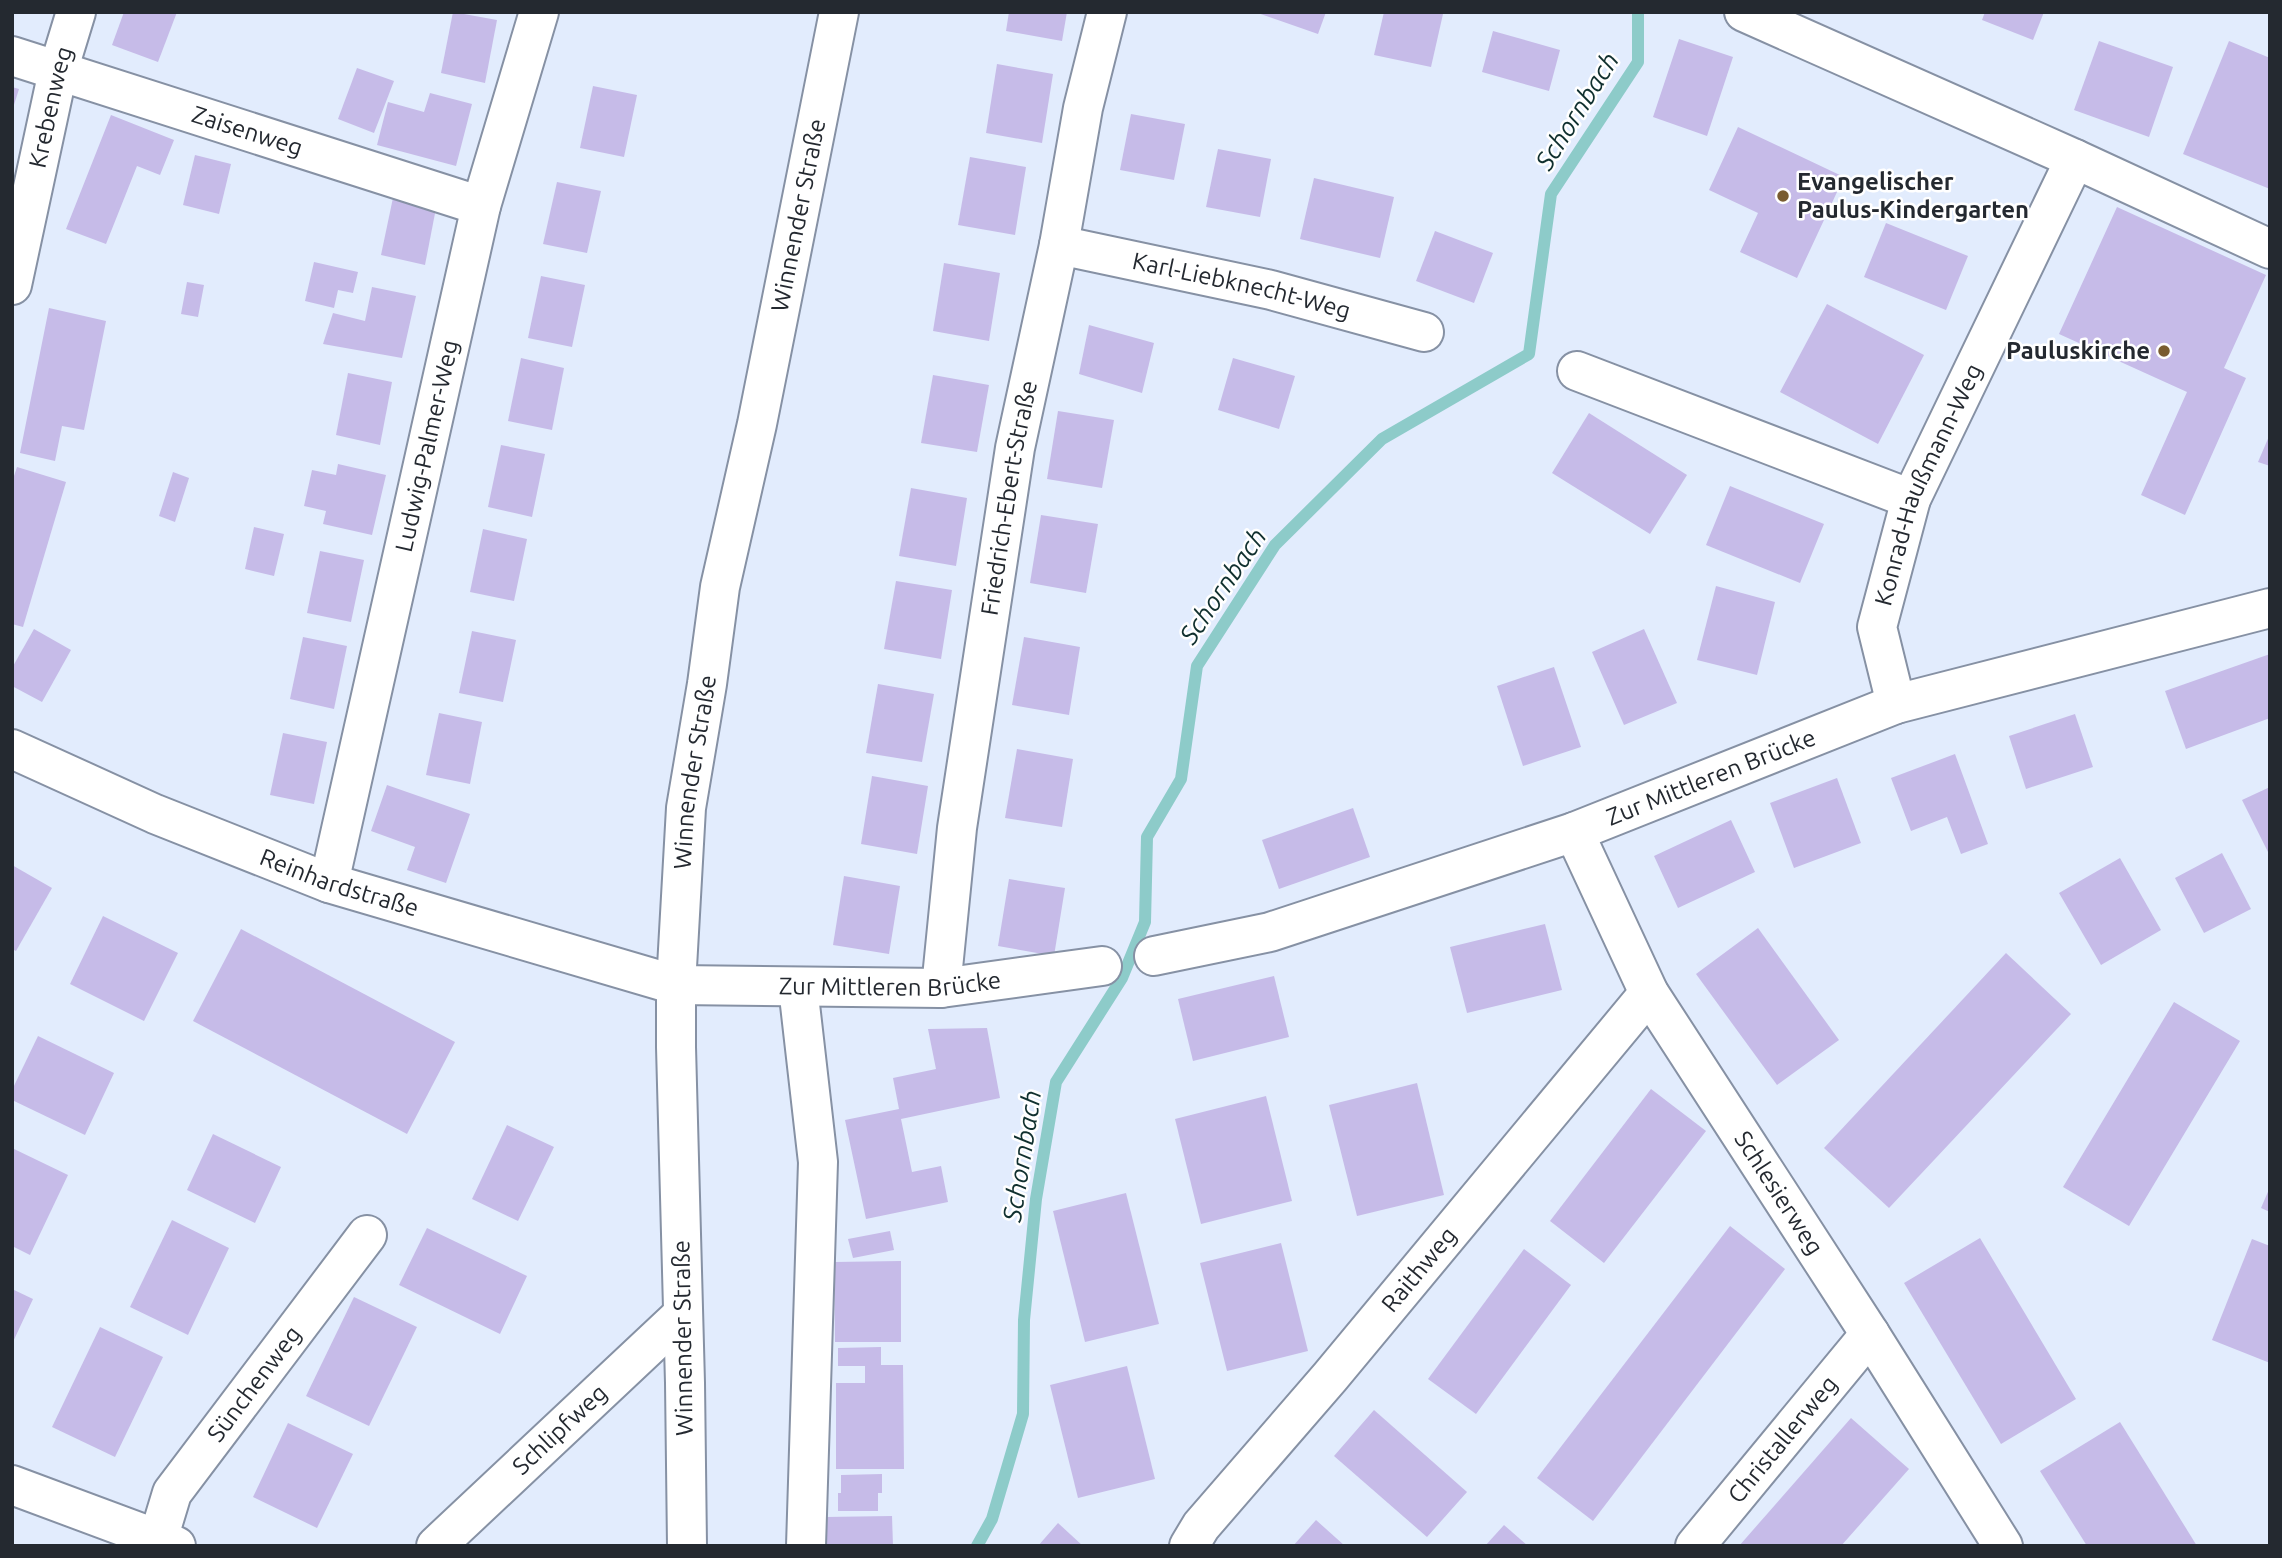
<svg xmlns="http://www.w3.org/2000/svg" width="2282" height="1558" font-family="Ubuntu,sans-serif">
	<style>
		.lines { fill: none; stroke-linecap: round; stroke-linejoin: round }
		.stream { stroke: #8dcbc9; stroke-width: 12 }
		.building { fill: #c6bbe8 }
		.minor-casing { stroke: #8691a4; stroke-width: 42 }
		.minor { stroke: #fff; stroke-width: 38 }
		.poi-dot { fill: #795c30; stroke: #fff; stroke-width: 2.5 }
		.labels { text-anchor: middle; stroke-width: 5; stroke-linejoin: round; paint-order: stroke }
		.street-label { font-size: 24px; fill: #242930; stroke: #fff }
		.poi-label { font-size: 24px; font-weight: bold; fill: #242930; stroke: #fff; text-anchor: start }
		.water-label { font-size: 26px; font-style: italic; fill: #10302f; stroke: #fff }
	</style>
	<rect width="100%" height="100%" fill="#e2ecfd"/>
	<g class="lines">
		<polyline class="stream" points="977,1546 992,1519 1023,1414 1024,1320 1036,1199 1056,1082 1122,978 1145,922 1147,837 1181,779 1197,666 1275,545 1382,439 1529,354 1551,194 1638,62 1638,12"/>
	</g>
	<g class="building">
		<polygon points="124,12 177,12 158,62 112,45"/>
		<polygon points="453,12 497,20 485,83 441,73"/>
		<polygon points="1009,12 1067,12 1062,41 1006,31"/>
		<polygon points="1255,12 1326,12 1318,34"/>
		<polygon points="1384,12 1443,14 1431,67 1374,55"/>
		<polygon points="1985,12 2044,12 2033,40 1982,20"/>
		<polygon points="1493,31 1560,50 1549,91 1482,72"/>
		<polygon points="1679,39 1733,57 1707,136 1653,117"/>
		<polygon points="2099,41 2173,67 2149,137 2074,110"/>
		<polygon points="2229,41 2270,58 2270,189 2183,154"/>
		<polygon points="997,64 1053,74 1042,143 986,133"/>
		<polygon points="357,68 394,81 374,133 338,119"/>
		<polygon points="593,86 637,95 624,157 580,148"/>
		<polygon points="12,87 19,89 13,108 12,108"/>
		<polygon points="430,93 472,104 456,166 377,145 388,102 424,112"/>
		<polygon points="1131,114 1185,124 1174,180 1120,170"/>
		<polygon points="111,115 174,140 160,175 137,166 106,244 66,229"/>
		<polygon points="1738,127 1844,177 1797,278 1740,252 1758,213 1709,190"/>
		<polygon points="1218,149 1271,159 1260,217 1206,207"/>
		<polygon points="195,155 231,164 219,214 183,205"/>
		<polygon points="970,157 1026,167 1015,235 958,225"/>
		<polygon points="1314,178 1394,197 1380,258 1300,239"/>
		<polygon points="557,182 601,191 587,253 543,244"/>
		<polygon points="394,193 437,203 425,265 381,255"/>
		<polygon points="2117,207 2266,275 2224,368 2246,378 2185,515 2141,495 2187,392 2059,334"/>
		<polygon points="1886,223 1968,256 1946,310 1864,277"/>
		<polygon points="1435,231 1493,253 1474,303 1416,281"/>
		<polygon points="314,262 358,272 353,293 338,290 334,308 305,301"/>
		<polygon points="944,263 1000,273 989,341 933,331"/>
		<polygon points="541,276 585,285 572,347 528,338"/>
		<polygon points="187,282 204,285 198,317 181,314"/>
		<polygon points="372,287 416,296 402,358 323,344 333,313 365,321"/>
		<polygon points="1827,304 1924,355 1878,444 1780,392"/>
		<polygon points="49,308 106,321 84,430 62,426 55,461 20,453"/>
		<polygon points="1089,325 1154,343 1142,393 1079,374"/>
		<polygon points="521,358 564,368 552,430 508,421"/>
		<polygon points="1233,358 1295,376 1279,429 1218,410"/>
		<polygon points="348,373 392,382 380,445 336,435"/>
		<polygon points="933,375 989,385 977,452 921,443"/>
		<polygon points="1058,411 1114,420 1102,488 1047,479"/>
		<polygon points="1589,413 1687,475 1650,534 1552,473"/>
		<polygon points="2270,434 2270,466 2258,462"/>
		<polygon points="501,445 545,454 532,517 488,507"/>
		<polygon points="338,464 386,475 372,535 323,524 326,511 304,506 312,470 336,475"/>
		<polygon points="17,467 66,482 23,627 12,624 12,482"/>
		<polygon points="173,472 189,478 175,522 159,516"/>
		<polygon points="1730,486 1824,524 1800,583 1706,545"/>
		<polygon points="911,488 967,498 956,566 899,556"/>
		<polygon points="1041,515 1098,524 1086,593 1030,583"/>
		<polygon points="254,527 284,534 274,576 245,569"/>
		<polygon points="483,529 527,539 514,601 470,592"/>
		<polygon points="320,551 364,560 351,622 307,613"/>
		<polygon points="896,581 952,590 941,659 884,649"/>
		<polygon points="1716,586 1775,602 1757,675 1697,660"/>
		<polygon points="34,629 71,650 42,702 12,686 12,668"/>
		<polygon points="1644,629 1677,703 1624,725 1592,652"/>
		<polygon points="472,631 516,640 503,702 459,693"/>
		<polygon points="303,637 347,646 334,709 290,699"/>
		<polygon points="1024,637 1080,647 1069,715 1012,705"/>
		<polygon points="2270,654 2270,718 2186,749 2165,691"/>
		<polygon points="1554,667 1581,747 1523,766 1497,686"/>
		<polygon points="878,684 934,694 922,762 866,753"/>
		<polygon points="439,713 482,722 470,784 426,775"/>
		<polygon points="2075,714 2093,767 2026,789 2009,736"/>
		<polygon points="283,733 327,742 314,804 270,795"/>
		<polygon points="1017,749 1073,759 1062,827 1005,818"/>
		<polygon points="1955,754 1988,844 1961,854 1947,817 1911,831 1891,778"/>
		<polygon points="872,776 928,786 917,854 861,844"/>
		<polygon points="1837,778 1861,843 1794,868 1770,803"/>
		<polygon points="387,785 470,814 446,883 407,870 415,847 371,831"/>
		<polygon points="2270,787 2270,856 2242,800"/>
		<polygon points="1353,808 1370,857 1279,889 1262,840"/>
		<polygon points="1731,820 1755,872 1678,908 1654,856"/>
		<polygon points="2222,853 2251,909 2204,933 2175,878"/>
		<polygon points="2120,858 2161,930 2101,965 2059,893"/>
		<polygon points="12,865 52,888 16,951 12,949"/>
		<polygon points="844,876 900,886 889,954 833,945"/>
		<polygon points="1009,879 1065,888 1054,956 998,946"/>
		<polygon points="103,916 178,953 144,1021 70,984"/>
		<polygon points="1545,924 1562,990 1467,1013 1450,947"/>
		<polygon points="1758,928 1839,1040 1777,1085 1696,974"/>
		<polygon points="241,929 455,1042 407,1134 193,1021"/>
		<polygon points="2006,953 2071,1014 1889,1208 1824,1148"/>
		<polygon points="1274,976 1289,1037 1193,1061 1178,999"/>
		<polygon points="2174,1002 2240,1041 2129,1226 2063,1187"/>
		<polygon points="987,1028 1000,1098 901,1119 912,1172 941,1166 948,1202 866,1219 845,1120 899,1109 893,1078 936,1069 928,1029"/>
		<polygon points="38,1036 114,1073 85,1135 12,1100 12,1090"/>
		<polygon points="1417,1083 1444,1195 1357,1216 1329,1105"/>
		<polygon points="1651,1089 1706,1131 1604,1263 1550,1221"/>
		<polygon points="1266,1096 1292,1201 1201,1224 1175,1119"/>
		<polygon points="507,1125 554,1147 518,1221 472,1199"/>
		<polygon points="213,1134 281,1167 255,1223 187,1190"/>
		<polygon points="12,1148 68,1175 30,1255 12,1246"/>
		<polygon points="2270,1187 2270,1212 2261,1208"/>
		<polygon points="1126,1193 1159,1324 1085,1342 1053,1211"/>
		<polygon points="172,1220 229,1248 188,1335 130,1307"/>
		<polygon points="1730,1226 1785,1269 1593,1521 1537,1478"/>
		<polygon points="427,1228 527,1276 500,1334 399,1285"/>
		<polygon points="890,1231 894,1250 853,1258 848,1239"/>
		<polygon points="1980,1238 2076,1399 2001,1444 1904,1283"/>
		<polygon points="2252,1239 2270,1246 2270,1363 2212,1340"/>
		<polygon points="1281,1243 1308,1351 1227,1371 1200,1263"/>
		<polygon points="1524,1249 1571,1285 1476,1414 1428,1379"/>
		<polygon points="901,1261 901,1342 835,1342 834,1262"/>
		<polygon points="12,1289 33,1299 12,1344"/>
		<polygon points="354,1297 417,1327 369,1426 306,1396"/>
		<polygon points="100,1327 163,1357 115,1457 52,1427"/>
		<polygon points="881,1347 881,1365 903,1365 904,1469 836,1469 836,1383 865,1383 865,1366 838,1366 838,1348"/>
		<polygon points="1127,1366 1155,1479 1078,1498 1050,1385"/>
		<polygon points="1374,1410 1467,1492 1427,1537 1334,1456"/>
		<polygon points="1851,1418 1909,1469 1841,1546 1739,1546"/>
		<polygon points="2120,1422 2171,1504 2197,1546 2087,1546 2040,1471"/>
		<polygon points="288,1423 353,1454 317,1528 253,1497"/>
		<polygon points="882,1474 882,1493 878,1493 878,1511 838,1511 838,1493 841,1493 841,1475"/>
		<polygon points="892,1516 893,1546 826,1546 825,1517"/>
		<polygon points="1316,1520 1345,1546 1293,1546"/>
		<polygon points="1058,1523 1083,1546 1038,1546"/>
		<polygon points="1504,1525 1528,1546 1485,1546"/>
	</g>
	<g class="lines">
		<g class="minor-casing">
			<g id="minor">
				<polyline points="1744,12 2075,159 2270,249"/>
				<path id="s1" d="M12,56L481,206"/>
				<path id="s2" d="M1059,245L1271,290L1424,332"/>
				<path id="s3" d="M12,285L58,71L76,12"/>
				<polyline points="1577,371 1911,499"/>
				<path id="s4" d="M1896,704L1877,627L1911,499L2075,159"/>
				<path id="s5" d="M12,749L155,814L329,883L676,985L941,988L1102,966"/>
				<path id="s6" d="M1574,832L1649,993L1870,1334L2003,1546"/>
				<path id="s7" d="M329,883L481,206L539,12"/>
				<path id="s8" d="M1154,956L1270,932L1574,832L1896,704L2270,608"/>
				<polyline points="798,987 818,1162 806,1546"/>
				<path id="s9" d="M941,988L957,828L1015,448L1059,245L1083,108L1107,12"/>
				<polyline points="12,1485 176,1546"/>
				<path id="s10" d="M156,1546L172,1493L367,1235"/>
				<path id="s11" d="M436,1546L683,1314"/>
				<path id="s12" d="M687,1546L685,1383L676,1047V985L686,808L707,684L720,587L757,424L839,12"/>
				<path id="s13" d="M1189,1546L1201,1526L1330,1377L1649,993"/>
				<path id="s14" d="M1695,1546L1870,1334"/>
			</g>
		</g>
		<use href="#minor" class="minor"/>
	</g>
	<g class="poi-dot">
		<circle cx="1783" cy="196" r="7"/>
		<circle cx="2164" cy="351" r="7"/>
	</g>
	<g class="labels">
		<g class="street-label">
			<text dy="8" stroke="none"><textPath href="#s3" startOffset="182">Krebenweg</textPath></text>
			<text dy="8" stroke="none"><textPath href="#s1" startOffset="247">Zaisenweg</textPath></text>
			<text dy="8" stroke="none"><textPath href="#s12" startOffset="1342">Winnender Straße</textPath></text>
			<text dy="8" stroke="none"><textPath href="#s2" startOffset="187">Karl-Liebknecht-Weg</textPath></text>
			<text dy="8" stroke="none"><textPath href="#s7" startOffset="448">Ludwig-Palmer-Weg</textPath></text>
			<text dy="8" stroke="none"><textPath href="#s4" startOffset="231">Konrad-Haußmann-Weg</textPath></text>
			<text dy="8" stroke="none"><textPath href="#s9" startOffset="495">Friedrich-Ebert-Straße</textPath></text>
			<text dy="8" stroke="none"><textPath href="#s12" startOffset="775">Winnender Straße</textPath></text>
			<text dy="8" stroke="none"><textPath href="#s8" startOffset="586">Zur Mittleren Brücke</textPath></text>
			<text dy="8" stroke="none"><textPath href="#s5" startOffset="354">Reinhardstraße</textPath></text>
			<text dy="8" stroke="none"><textPath href="#s5" startOffset="920">Zur Mittleren Brücke</textPath></text>
			<text dy="8" stroke="none"><textPath href="#s6" startOffset="416">Schlesierweg</textPath></text>
			<text dy="8" stroke="none"><textPath href="#s13" startOffset="360">Raithweg</textPath></text>
			<text transform="translate(683 1338) rotate(-91)" y="8">Winnender Straße</text>
			<text dy="8" stroke="none"><textPath href="#s10" startOffset="192">Sünchenweg</textPath></text>
			<text dy="8" stroke="none"><textPath href="#s11" startOffset="170">Schlipfweg</textPath></text>
			<text dy="8" stroke="none"><textPath href="#s14" startOffset="138">Christallerweg</textPath></text>
		</g>
		<g class="poi-label">
			<text x="1797" y="190">Evangelischer<tspan x="1797" dy="28">Paulus-Kindergarten</tspan></text>
			<text x="2150" y="359" text-anchor="end">Pauluskirche</text>
		</g>
		<g class="water-label">
			<text transform="translate(1577 111) rotate(-58)" y="9">Schornbach</text>
			<text transform="translate(1223 586) rotate(-56)" y="9">Schornbach</text>
			<text transform="translate(1022 1156) rotate(-81)" y="9">Schornbach</text>
		</g>
	</g>
	<rect width="2282" height="1558" fill="none" stroke="#242930" stroke-width="28"/>
</svg>
